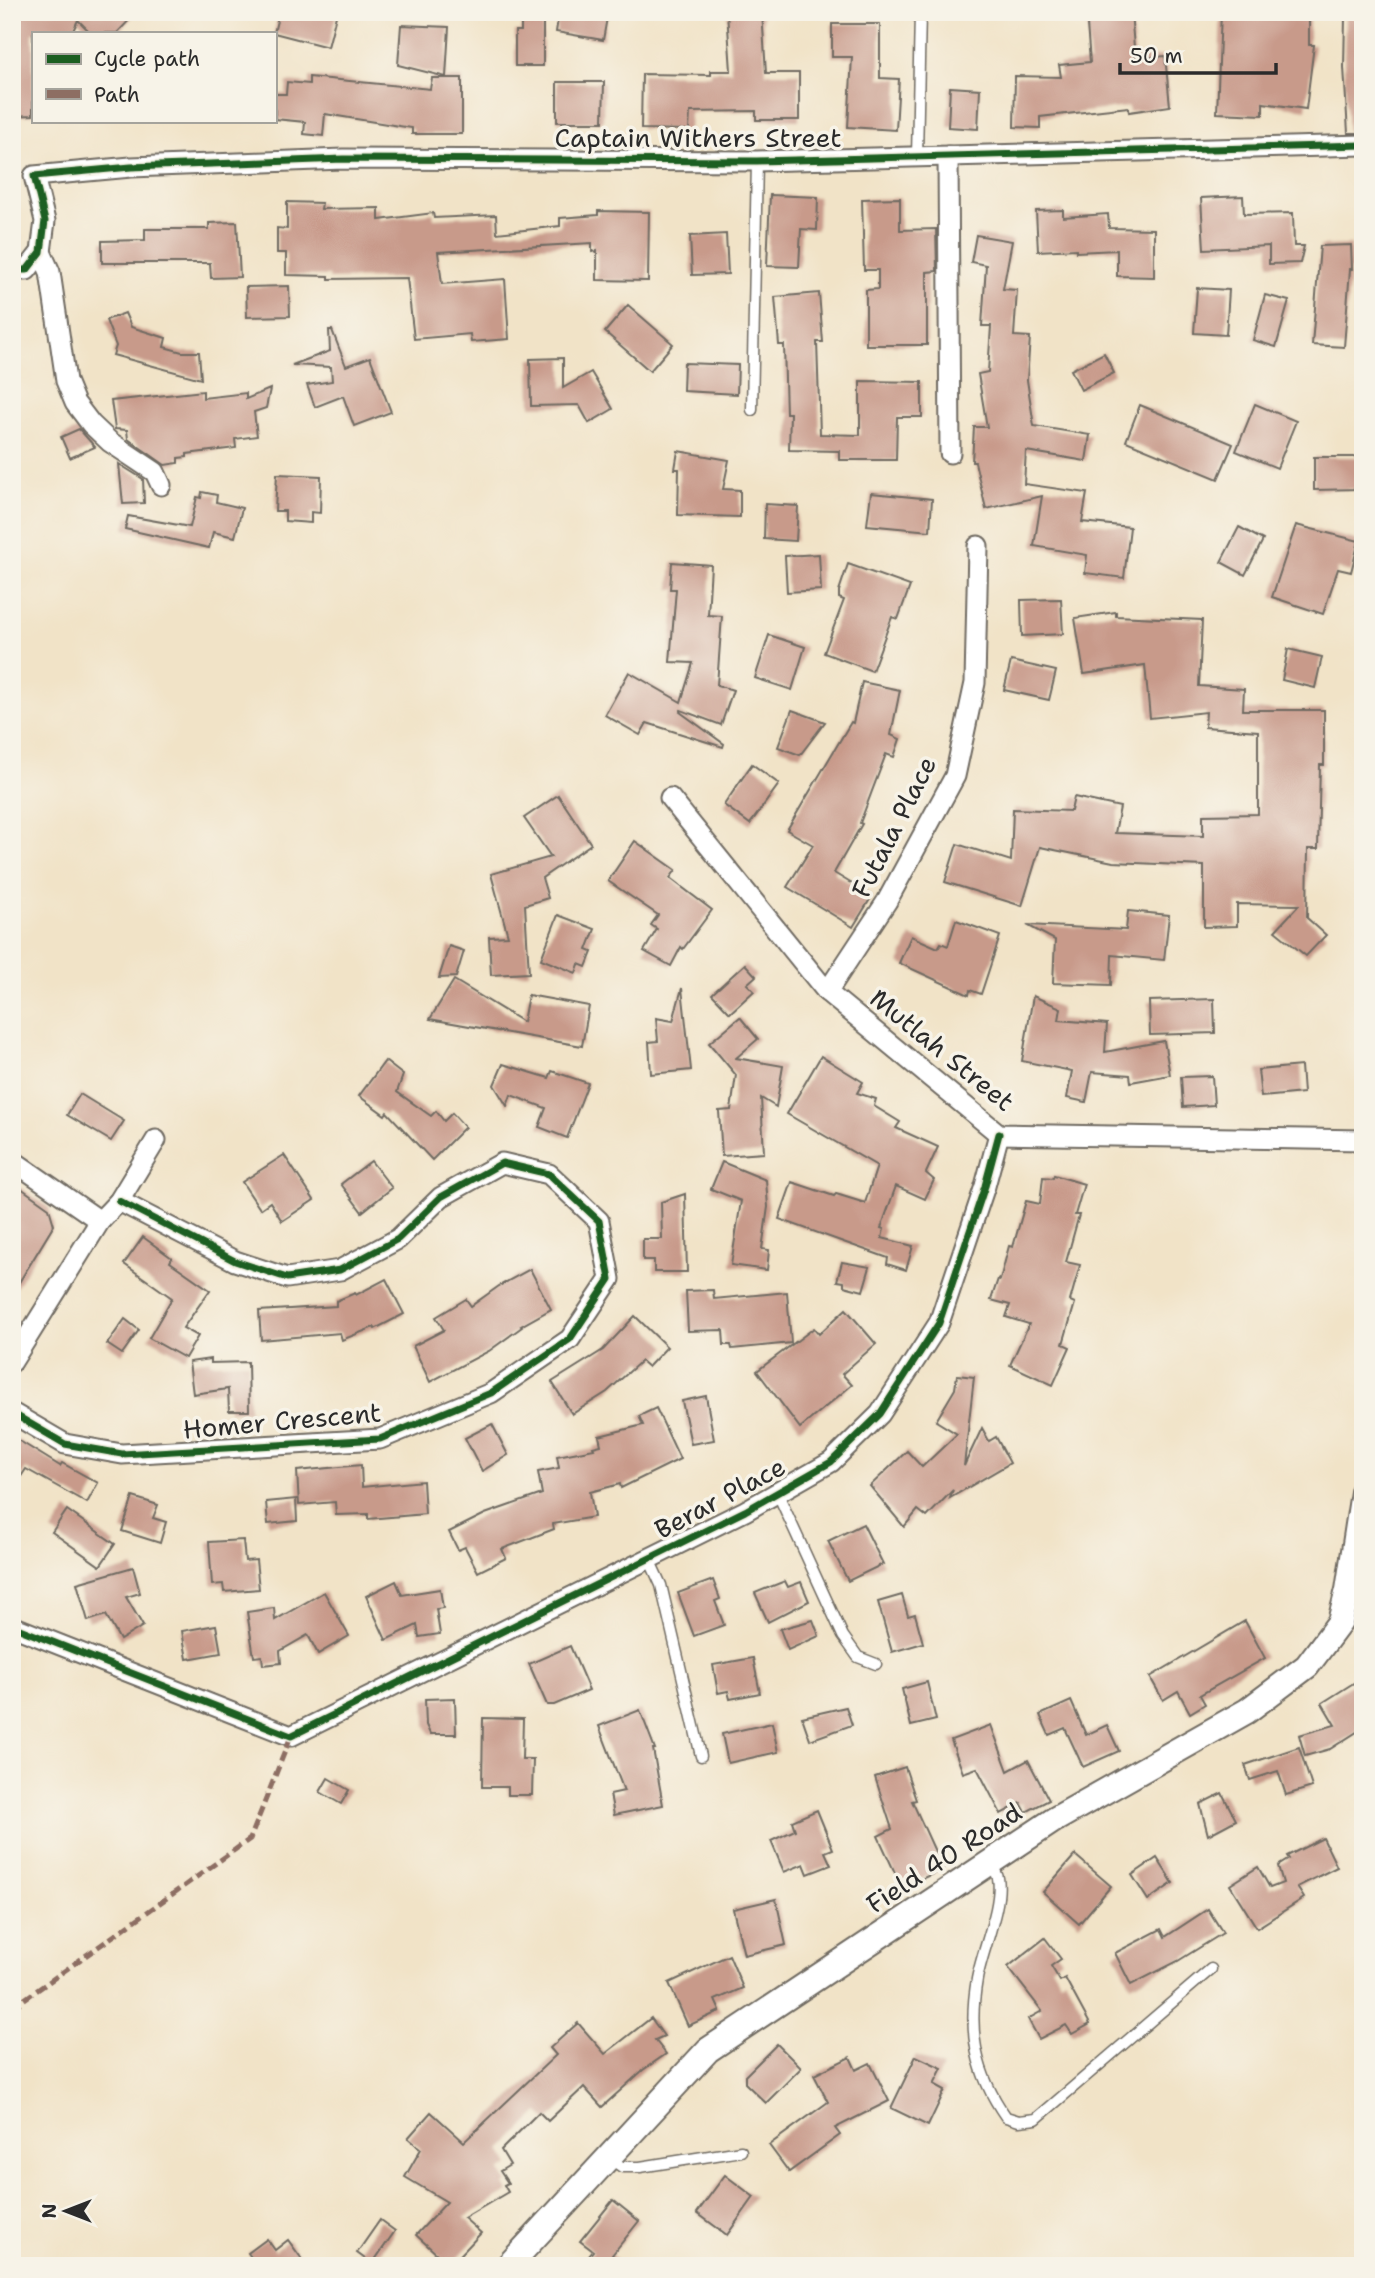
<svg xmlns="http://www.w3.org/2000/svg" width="1375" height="2278" font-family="'Shantell Sans',sans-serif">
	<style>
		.building { fill: #c89a8a }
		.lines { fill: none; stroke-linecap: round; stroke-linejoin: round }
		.service-casing { stroke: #706b62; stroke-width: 13 }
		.minor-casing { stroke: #706b62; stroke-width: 23 }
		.tertiary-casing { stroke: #706b62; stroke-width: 28 }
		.service { stroke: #fff; stroke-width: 10 }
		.minor { stroke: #fff; stroke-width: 19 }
		.tertiary { stroke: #fff; stroke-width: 24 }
		.quiet { stroke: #8d6e63; stroke-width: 5; stroke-dasharray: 10 5; stroke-linecap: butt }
		.cycleway-casing { stroke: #f7f3e8; stroke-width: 11 }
		.cycleway { stroke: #1b5e20; stroke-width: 7 }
		.labels { text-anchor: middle; stroke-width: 7; stroke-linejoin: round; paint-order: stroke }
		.street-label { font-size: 26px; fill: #2b2b2b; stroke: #f7f3e8 }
	</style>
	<rect width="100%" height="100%" fill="#f7f3e8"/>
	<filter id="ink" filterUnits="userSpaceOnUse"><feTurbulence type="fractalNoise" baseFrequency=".0143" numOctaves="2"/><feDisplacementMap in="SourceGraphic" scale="14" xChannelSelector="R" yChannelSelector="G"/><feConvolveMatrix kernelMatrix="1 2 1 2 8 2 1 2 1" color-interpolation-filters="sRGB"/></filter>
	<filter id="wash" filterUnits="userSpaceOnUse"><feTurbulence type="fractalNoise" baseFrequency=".00686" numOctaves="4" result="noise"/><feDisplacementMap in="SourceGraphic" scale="28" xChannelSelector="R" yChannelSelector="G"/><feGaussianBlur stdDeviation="1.57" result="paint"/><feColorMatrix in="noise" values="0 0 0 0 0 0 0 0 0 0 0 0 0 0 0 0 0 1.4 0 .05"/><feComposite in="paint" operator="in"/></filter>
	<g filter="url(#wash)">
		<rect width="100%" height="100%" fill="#f1e3c7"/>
		<g id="blocks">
			<g class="building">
				<polygon points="12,12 137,12 117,33 91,33 78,20 72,33 33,33 33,115 12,116"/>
				<polygon points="279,12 337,12 328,47 274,33"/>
				<polygon points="559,12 608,12 603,40 556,32"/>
				<polygon points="727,12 762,12 766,73 799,73 799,120 756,120 756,111 690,112 689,130 641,129 642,74 711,75 711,71 731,71"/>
				<polygon points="1086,12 1131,12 1135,59 1165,56 1170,106 1129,112 1128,107 1040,117 1040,128 1014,127 1015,76 1061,77 1059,65 1090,62"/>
				<polygon points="1221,12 1309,12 1309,45 1314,45 1306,109 1263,103 1263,115 1217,113"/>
				<polygon points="1345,17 1363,18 1363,133 1348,133 1344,67"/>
				<polygon points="521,18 543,18 543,66 515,66 515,31 521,31"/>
				<polygon points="832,24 880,24 880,78 899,79 896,130 848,127 852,57 832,57"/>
				<polygon points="401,25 449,27 446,77 398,65"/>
				<polygon points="309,77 430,89 432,78 462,78 462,134 412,134 412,128 325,114 323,136 304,134 305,122 275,119 275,94 286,94 287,82 309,84"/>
				<polygon points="557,82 604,82 603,122 557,122"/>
				<polygon points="950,87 980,89 978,129 948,127"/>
				<polygon points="770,195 818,197 817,230 801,229 799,267 767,266"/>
				<polygon points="1243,196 1244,214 1293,213 1294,246 1304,246 1300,263 1269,264 1269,246 1204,249 1201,198"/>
				<polygon points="900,198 900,230 936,229 937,271 927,272 927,345 866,345 866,290 878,289 878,270 864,270 862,199"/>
				<polygon points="287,202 322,203 321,209 379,208 379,220 433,213 434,218 496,215 497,233 560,226 560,218 598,215 598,211 649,212 648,281 597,280 597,251 592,252 592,243 438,252 442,284 505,279 509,339 471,342 470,334 414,339 407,278 329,279 329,276 286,275 286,253 277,253 277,228 287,229"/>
				<polygon points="1063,210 1063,217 1108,214 1109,228 1154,229 1154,277 1117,276 1117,250 1076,252 1076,249 1038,251 1036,211"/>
				<polygon points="237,222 240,277 211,278 210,263 102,263 102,241 145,240 145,229 209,229 209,223"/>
				<polygon points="726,234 728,274 692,275 690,236"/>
				<polygon points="976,235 1012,241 1003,289 1017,290 1014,336 1030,337 1027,380 1034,426 1090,435 1086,461 1026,451 1024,484 1087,493 1082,522 1130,527 1124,578 1085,573 1087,555 1034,546 1042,496 986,509 975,462 972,462 974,427 987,427 978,374 988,372 991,326 982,326 986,265 971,262"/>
				<polygon points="1351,245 1352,269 1350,269 1344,347 1312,345 1320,246"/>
				<polygon points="289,286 290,316 247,317 246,287"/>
				<polygon points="1197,288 1229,290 1226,335 1194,333"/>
				<polygon points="819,293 823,342 817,342 820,434 860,435 860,381 922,382 922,417 897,417 896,460 839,460 839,451 789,450 790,413 786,413 784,345 779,345 775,297"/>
				<polygon points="1265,295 1289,301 1276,347 1253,340"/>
				<polygon points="628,305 673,344 650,371 605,332"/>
				<polygon points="125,313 131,327 166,338 164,347 182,352 199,352 201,379 113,355 116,346 106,320"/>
				<polygon points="329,330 332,330 346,366 370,357 391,412 354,426 343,396 315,407 307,385 332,381 331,367 292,365 330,351"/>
				<polygon points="1104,353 1114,373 1081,390 1071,370"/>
				<polygon points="563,358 563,388 591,372 613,409 589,423 579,405 531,406 530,359"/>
				<polygon points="684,363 738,365 737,394 683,391"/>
				<polygon points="270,389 266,408 254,412 257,436 235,439 236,448 187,454 187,457 178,458 178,463 165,465 128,439 127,430 115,429 111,401 203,391 203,398 246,393 246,399"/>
				<polygon points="1255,404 1296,421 1277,468 1236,451"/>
				<polygon points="1140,405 1233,444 1218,479 1126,441"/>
				<polygon points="79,429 95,447 70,458 61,437"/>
				<polygon points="678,451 729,460 723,489 740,490 740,517 678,515 679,469 675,469"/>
				<polygon points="1314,457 1360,457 1360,489 1314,490"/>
				<polygon points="119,464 143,479 144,503 123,504"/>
				<polygon points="277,474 321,476 320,513 311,512 311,523 285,521 285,511 275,511"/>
				<polygon points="202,492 217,495 216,502 242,508 235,537 213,532 209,548 125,529 128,516 190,527 197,497 201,498"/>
				<polygon points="871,493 932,499 930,531 867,525"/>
				<polygon points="765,504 798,506 796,541 764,539"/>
				<polygon points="1296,525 1359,541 1351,572 1338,569 1323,614 1272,597"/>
				<polygon points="1239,527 1263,540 1245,575 1221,562"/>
				<polygon points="819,554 821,590 787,592 785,556"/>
				<polygon points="672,562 711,565 708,615 722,616 717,685 733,690 721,725 681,710 680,712 724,744 723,747 647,723 640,735 605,715 629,672 681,702 693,663 670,662 676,589 670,589"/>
				<polygon points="848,564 910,586 898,619 892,617 872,671 824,653 844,600 839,598 839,591"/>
				<polygon points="1061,599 1063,634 1022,636 1021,600"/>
				<polygon points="1116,612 1116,616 1202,620 1199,686 1244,689 1243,710 1324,710 1324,765 1320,765 1318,849 1308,849 1307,918 1326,935 1306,956 1275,931 1299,905 1237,904 1237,926 1204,927 1204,866 1113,862 1040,847 1022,906 945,882 957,844 1011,861 1013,809 1071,811 1074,797 1120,807 1115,833 1203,836 1203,815 1258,814 1258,731 1205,727 1206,712 1150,718 1145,665 1084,674 1075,618"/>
				<polygon points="769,635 805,647 792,690 755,678"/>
				<polygon points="1288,649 1322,657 1315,688 1282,680"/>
				<polygon points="1011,661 1056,671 1049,700 1004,690"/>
				<polygon points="862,682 900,690 891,735 900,739 894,757 886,754 860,823 862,824 834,873 872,896 853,927 787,887 813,845 787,830 851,722 853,723"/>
				<polygon points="792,710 825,722 800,755 778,747"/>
				<polygon points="752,764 779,784 750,824 724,805"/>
				<polygon points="558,795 591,844 542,878 548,898 525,905 529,973 491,975 489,937 508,936 491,874 551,857 524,818"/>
				<polygon points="635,841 676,870 670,878 712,910 683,949 681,947 671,966 644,951 657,929 651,925 658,915 608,881"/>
				<polygon points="1128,911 1169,915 1164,960 1112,955 1111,985 1053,983 1055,940 1027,925 1126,930"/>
				<polygon points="558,915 595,929 587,950 592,952 586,967 579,964 576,973 541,959"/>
				<polygon points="956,920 1000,936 981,994 970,990 969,995 899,963 911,936 938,948 941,943 948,946"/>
				<polygon points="449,946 464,951 456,977 439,978"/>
				<polygon points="745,964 756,976 747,984 754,991 730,1013 712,994"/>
				<polygon points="454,980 523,1022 528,995 589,1006 582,1046 430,1019"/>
				<polygon points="682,988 691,1070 651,1074 649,1042 658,1041 656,1018 673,1021"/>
				<polygon points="1033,996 1061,1008 1059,1020 1107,1024 1105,1052 1164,1041 1170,1075 1131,1082 1130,1075 1092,1072 1086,1102 1067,1098 1072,1071 1022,1061"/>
				<polygon points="1214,999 1215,1033 1150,1035 1149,1001"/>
				<polygon points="740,1017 758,1039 736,1058 783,1066 776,1107 761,1098 764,1153 722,1156 719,1111 731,1110 736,1075 709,1043"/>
				<polygon points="821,1056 863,1082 857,1093 876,1099 874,1106 900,1122 896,1128 938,1147 926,1173 934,1180 925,1199 896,1186 881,1228 884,1229 882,1238 913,1246 906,1270 887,1264 888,1258 779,1219 792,1182 834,1196 836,1194 865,1203 877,1166 787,1114"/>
				<polygon points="385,1061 403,1075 397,1092 431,1116 436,1111 444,1121 452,1113 465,1127 432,1160 387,1112 385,1115 359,1096"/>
				<polygon points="503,1064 549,1078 552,1071 588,1083 567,1138 539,1127 546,1108 511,1095 507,1106 494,1085"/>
				<polygon points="1301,1066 1303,1093 1261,1097 1258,1070"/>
				<polygon points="1212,1076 1214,1105 1183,1107 1181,1077"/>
				<polygon points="80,1094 124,1121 111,1141 67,1115"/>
				<polygon points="284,1155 314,1200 282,1221 270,1202 260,1209 242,1182"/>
				<polygon points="371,1161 392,1188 362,1212 341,1184"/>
				<polygon points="722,1162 766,1180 768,1207 762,1249 769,1250 767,1270 731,1265 741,1201 711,1189"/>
				<polygon points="1054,1175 1084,1184 1075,1215 1079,1215 1066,1262 1080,1265 1070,1301 1075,1303 1063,1344 1070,1347 1053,1385 1010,1365 1029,1324 1006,1317 1010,1305 991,1300 998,1279 1000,1280 1009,1246 1013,1247 1026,1201 1040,1204 1043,1177 1053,1178"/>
				<polygon points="21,1188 49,1208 54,1225 12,1294 12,1200"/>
				<polygon points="685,1194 687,1272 654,1272 654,1260 643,1260 643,1239 662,1239 661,1202"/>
				<polygon points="143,1237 172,1258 170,1262 210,1290 183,1328 198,1336 185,1358 149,1338 172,1298 124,1264"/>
				<polygon points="842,1262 870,1267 863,1291 844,1286 844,1282 837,1281"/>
				<polygon points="530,1269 551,1309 521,1326 522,1327 489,1351 430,1382 413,1346 444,1330 436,1317 466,1299 471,1306 499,1286"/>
				<polygon points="386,1279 404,1314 375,1329 374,1327 342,1340 340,1333 261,1340 259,1311 336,1306 336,1301 355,1293 356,1295"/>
				<polygon points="713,1290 714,1299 787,1292 791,1343 732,1349 731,1345 724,1345 723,1330 688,1331 686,1291"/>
				<polygon points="846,1309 876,1344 842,1374 852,1385 800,1428 757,1371 814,1328 819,1334"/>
				<polygon points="635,1316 667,1347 648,1367 641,1361 607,1392 572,1414 552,1382 603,1350"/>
				<polygon points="125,1319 139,1330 122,1354 107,1344"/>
				<polygon points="211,1359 211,1363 248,1362 249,1411 229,1411 228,1389 193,1394 189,1362"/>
				<polygon points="957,1375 974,1377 964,1466 982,1428 989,1441 996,1437 1010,1463 950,1498 953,1490 927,1517 918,1510 904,1527 870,1486 907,1451 922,1467 957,1434 936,1421 955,1389"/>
				<polygon points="706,1396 714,1440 691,1444 682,1401"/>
				<polygon points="656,1408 680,1459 621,1488 620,1484 590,1492 594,1517 553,1524 554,1529 502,1549 506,1558 478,1572 465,1547 458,1550 449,1532 485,1514 542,1494 538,1472 559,1468 557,1456 594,1449 593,1447 601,1445 599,1436 643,1425 639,1416"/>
				<polygon points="492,1424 508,1455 482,1471 465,1438"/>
				<polygon points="18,1440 60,1466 62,1463 98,1483 87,1503 26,1469 12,1490 12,1449"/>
				<polygon points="361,1465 362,1487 423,1481 425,1514 368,1519 368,1514 336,1515 335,1502 299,1505 297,1471"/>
				<polygon points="133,1497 158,1505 153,1518 166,1522 160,1543 122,1531"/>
				<polygon points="296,1499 297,1521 268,1524 266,1502"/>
				<polygon points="67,1510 115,1544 100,1566 52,1532"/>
				<polygon points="863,1524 883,1564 848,1581 828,1541"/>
				<polygon points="243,1540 245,1561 256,1560 259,1589 224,1592 223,1584 212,1585 209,1542"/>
				<polygon points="133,1567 140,1593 126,1597 143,1626 120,1640 106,1615 88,1621 77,1583"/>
				<polygon points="713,1580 720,1599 715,1601 724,1625 694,1636 678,1593"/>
				<polygon points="396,1581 402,1595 440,1589 443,1608 436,1609 440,1634 419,1637 417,1625 386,1640 366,1596"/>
				<polygon points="785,1581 788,1587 801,1582 809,1601 768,1622 755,1593"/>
				<polygon points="324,1592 349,1636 318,1654 308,1635 280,1651 281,1663 263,1665 262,1656 254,1657 247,1612 274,1608 275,1620"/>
				<polygon points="902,1595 908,1616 915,1614 923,1643 892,1652 878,1602"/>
				<polygon points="813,1620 819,1636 788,1650 780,1629"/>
				<polygon points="1245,1621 1265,1658 1200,1695 1205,1704 1190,1713 1178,1691 1163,1700 1150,1677"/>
				<polygon points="216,1625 221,1653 187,1659 182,1631"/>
				<polygon points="570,1646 589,1690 554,1705 547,1705 529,1664"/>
				<polygon points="753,1658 760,1693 730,1699 728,1691 718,1693 713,1665"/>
				<polygon points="1363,1677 1363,1728 1330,1749 1305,1756 1299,1735 1335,1725 1322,1703"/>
				<polygon points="927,1682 936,1720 911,1726 902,1689"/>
				<polygon points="455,1698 456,1734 430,1734 426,1725 425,1699"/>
				<polygon points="1071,1701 1086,1735 1107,1725 1119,1751 1083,1767 1065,1728 1049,1735 1040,1715"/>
				<polygon points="846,1707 852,1725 810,1740 802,1717"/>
				<polygon points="640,1710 655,1749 653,1749 663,1805 614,1815 610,1794 624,1791 599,1726"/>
				<polygon points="483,1718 523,1719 522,1759 533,1759 532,1795 508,1795 508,1787 482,1787"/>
				<polygon points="772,1723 778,1752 728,1763 722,1734"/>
				<polygon points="991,1725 1008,1771 1028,1760 1049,1800 1026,1812 1021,1803 1001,1814 977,1768 963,1773 951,1740"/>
				<polygon points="1299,1747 1312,1787 1286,1795 1278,1771 1250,1780 1245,1765"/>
				<polygon points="905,1767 916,1800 912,1801 943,1869 902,1888 878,1836 892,1829 875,1777"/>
				<polygon points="328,1778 349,1790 341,1804 320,1792"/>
				<polygon points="1222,1793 1236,1820 1208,1835 1200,1804"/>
				<polygon points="817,1810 833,1849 825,1852 831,1865 808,1874 804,1864 784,1872 771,1841 795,1830 792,1821"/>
				<polygon points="1323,1838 1337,1867 1297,1887 1304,1898 1257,1928 1230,1885 1258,1867 1270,1888 1283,1883 1278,1866 1289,1859 1287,1856"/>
				<polygon points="1075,1855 1111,1886 1079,1924 1043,1892"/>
				<polygon points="1157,1858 1173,1883 1148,1900 1132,1875"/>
				<polygon points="776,1899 786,1945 744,1955 733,1909"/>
				<polygon points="1208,1909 1223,1933 1178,1961 1131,1985 1115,1953 1161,1929 1165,1937"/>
				<polygon points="1045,1938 1061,1959 1051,1966 1060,1981 1065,1978 1090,2024 1072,2034 1066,2025 1039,2039 1028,2019 1042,2011 1008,1967"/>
				<polygon points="729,1955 743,1988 715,2000 720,2011 688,2026 669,1983"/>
				<polygon points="651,2018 664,2036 655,2040 666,2054 643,2070 602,2107 584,2087 548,2121 539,2112 501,2150 510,2165 500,2171 508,2183 504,2185 508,2192 464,2218 481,2233 450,2266 416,2235 447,2202 405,2177 421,2149 408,2138 431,2112 464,2142 556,2055 550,2048 578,2023 605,2054"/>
				<polygon points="777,2044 801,2068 766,2103 745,2083 745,2076"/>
				<polygon points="916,2056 942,2068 934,2084 945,2090 928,2126 891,2108"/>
				<polygon points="850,2057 856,2070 870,2063 889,2101 835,2128 840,2135 789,2172 769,2145 828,2102 814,2075"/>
				<polygon points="725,2175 754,2197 727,2235 697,2213"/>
				<polygon points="613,2200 639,2221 612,2255 625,2266 581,2266 593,2251 580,2241"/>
				<polygon points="380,2220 395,2231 372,2264 357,2253"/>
				<polygon points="267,2239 275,2250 288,2240 307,2266 253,2266 256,2264 248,2253"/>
			</g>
		</g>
	</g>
	<g filter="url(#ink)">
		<use href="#blocks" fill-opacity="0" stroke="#706b62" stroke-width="2"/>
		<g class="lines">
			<g class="service-casing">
				<g id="service">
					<polyline points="917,157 920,12"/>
					<polyline points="752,410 757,161"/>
					<polyline points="777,1492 843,1636 858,1657 876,1664"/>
					<polyline points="649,1559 661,1585 701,1756"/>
					<path d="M991,1863C993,1868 997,1873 998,1878C1003,1904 982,1951 977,1979C968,2031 975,2073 1006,2117L1019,2121L1036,2119L1211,1969"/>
					<polyline points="609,2158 622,2167 640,2167 741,2151"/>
				</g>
			</g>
			<g class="minor-casing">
				<g id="minor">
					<polyline points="948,156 950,453"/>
					<polyline points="41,252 50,272 66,381 75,403 91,424 110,442 155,472 161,485"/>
					<polyline points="12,270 27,270 41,252 45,221 34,176 131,167 343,159 757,161 1363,145"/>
					<polyline points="670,798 827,992 999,1134 1363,1140"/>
					<polyline points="827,992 887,901 955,776 975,683 978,546"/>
					<polyline points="12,1160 100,1221"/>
					<polyline points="12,1362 100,1221 119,1201 156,1140"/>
					<polyline points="12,1413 65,1444 122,1454 380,1439 491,1393 570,1339 610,1279 599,1221 549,1174 502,1163 441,1197 398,1239 340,1270 287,1278 235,1261 119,1201"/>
					<polyline points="12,1626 291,1736 745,1511 831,1462 880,1414 939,1323 985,1186 999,1134"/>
				</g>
			</g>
			<g class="tertiary-casing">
				<polyline id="tertiary" points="508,2266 708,2050 1054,1820 1247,1711 1307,1666 1340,1622 1348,1590 1363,1492"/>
			</g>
			<use href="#service" class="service"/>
			<use href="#minor" class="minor"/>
			<use href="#tertiary" class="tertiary"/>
			<polyline class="quiet" points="12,2008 250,1839 291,1736"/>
			<g class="cycleway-casing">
				<g id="cycleway">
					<polyline points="12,270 27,270 41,252 45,221 34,176 131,167 343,159 757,161 1363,145"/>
					<polyline points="12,1413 65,1444 122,1454 380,1439 491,1393 570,1339 610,1279 599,1221 549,1174 502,1163 441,1197 398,1239 340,1270 287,1278 235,1261 119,1201"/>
					<polyline points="12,1626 291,1736 745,1511 831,1462 880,1414 939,1323 985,1186 999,1134"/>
				</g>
			</g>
			<use href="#cycleway" class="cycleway"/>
		</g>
	</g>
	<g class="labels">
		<g class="street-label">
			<text x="698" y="147">Captain Withers Street</text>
			<text transform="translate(894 827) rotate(-63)" y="9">Futala Place</text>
			<text transform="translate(942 1050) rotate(39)" y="9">Mutlah Street</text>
			<text transform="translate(282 1421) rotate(-5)" y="9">Homer Crescent</text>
			<text transform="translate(720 1498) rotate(-28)" y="9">Berar Place</text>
			<text transform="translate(944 1858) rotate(-33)" y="9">Field 40 Road</text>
		</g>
	</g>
	<rect width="1375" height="2278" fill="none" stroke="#f7f3e8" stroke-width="42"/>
	<rect x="32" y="32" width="245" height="91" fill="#f7f3e8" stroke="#a5a39c" stroke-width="2"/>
	<rect x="46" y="54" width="35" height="10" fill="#1b5e20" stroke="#a5a39c" stroke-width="2"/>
	<text x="94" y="66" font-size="21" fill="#2b2b2b">Cycle path</text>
	<rect x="46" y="89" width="35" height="10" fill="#8d6e63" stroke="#a5a39c" stroke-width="2"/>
	<text x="94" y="102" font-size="21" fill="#2b2b2b">Path</text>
	<g transform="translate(66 2211) rotate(270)" stroke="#f7f3e8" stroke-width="5" paint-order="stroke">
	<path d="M0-5L12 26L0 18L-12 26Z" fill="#2b2b2b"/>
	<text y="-10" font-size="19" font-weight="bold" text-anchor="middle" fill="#2b2b2b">N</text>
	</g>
	<path d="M1120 63v10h156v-10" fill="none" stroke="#2b2b2b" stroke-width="3.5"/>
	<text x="1130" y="63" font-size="21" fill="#2b2b2b" stroke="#f7f3e8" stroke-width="5" paint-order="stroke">50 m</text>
</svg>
